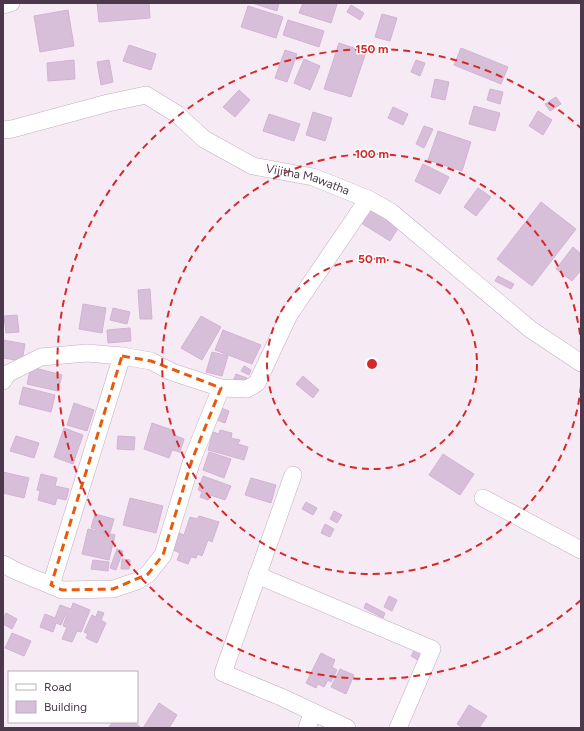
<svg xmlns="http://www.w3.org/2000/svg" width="584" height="731" font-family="Figtree,sans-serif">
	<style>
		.building { fill: #d8bfd9; stroke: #d3b2d4 }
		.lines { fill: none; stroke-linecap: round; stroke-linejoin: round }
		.minor-casing { stroke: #c2adc2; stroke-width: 18 }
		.minor { stroke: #fff; stroke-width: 17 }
		.marked { fill: none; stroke: #e8590c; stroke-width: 3; stroke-dasharray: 8 5; stroke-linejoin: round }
		.ring { fill: none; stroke: #d62828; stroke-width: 2; stroke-dasharray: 7 5 }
		.labels { text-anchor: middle; stroke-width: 3; stroke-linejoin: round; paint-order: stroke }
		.street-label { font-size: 12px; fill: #4b384b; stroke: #fff }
		.centre { fill: #d62828; stroke: #fff; stroke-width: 2 }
		.ring-label { font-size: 12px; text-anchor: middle; font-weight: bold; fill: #d62828; stroke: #fff; stroke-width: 3; stroke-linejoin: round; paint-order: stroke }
	</style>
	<rect width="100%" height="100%" fill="#f6ebf5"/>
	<g class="building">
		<polygon points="97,3 149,3 150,18 99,22"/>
		<polygon points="252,3 279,3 277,11"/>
		<polygon points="303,3 334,3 337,4 331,23 299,13"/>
		<polygon points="351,5 364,13 360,20 347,12"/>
		<polygon points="248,6 283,17 276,38 241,27"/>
		<polygon points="68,10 74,46 40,52 34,16"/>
		<polygon points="382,14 397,18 390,41 375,37"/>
		<polygon points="288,20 324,31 319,47 283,35"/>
		<polygon points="339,43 366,52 351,97 324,89"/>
		<polygon points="129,45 156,54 151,70 123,61"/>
		<polygon points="461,48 508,67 501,84 454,65"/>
		<polygon points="285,50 297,54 287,82 275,78"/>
		<polygon points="304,59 320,66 310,90 294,83"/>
		<polygon points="74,60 75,79 48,81 47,63"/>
		<polygon points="109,60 113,82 101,85 97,62"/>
		<polygon points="416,60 425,63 420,76 411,72"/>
		<polygon points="435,79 449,82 445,100 431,97"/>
		<polygon points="490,89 503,92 500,104 487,100"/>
		<polygon points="239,90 250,100 235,117 223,107"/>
		<polygon points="556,97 561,104 550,111 545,104"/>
		<polygon points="474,106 500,113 495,131 469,124"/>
		<polygon points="393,107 408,114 403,125 388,118"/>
		<polygon points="538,111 552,120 543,135 529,126"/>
		<polygon points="313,112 332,118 325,141 306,135"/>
		<polygon points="269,114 300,124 294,141 263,131"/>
		<polygon points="424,126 433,129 424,148 416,144"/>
		<polygon points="438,131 471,142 462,171 428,160"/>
		<polygon points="423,164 449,177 440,194 415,181"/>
		<polygon points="478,188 491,197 476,216 464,207"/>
		<polygon points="541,202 576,229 532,286 497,259"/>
		<polygon points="373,203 402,222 390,241 361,223"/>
		<polygon points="573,247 581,254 581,270 572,281 556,269"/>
		<polygon points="498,276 514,284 511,289 495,281"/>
		<polygon points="150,289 152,319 140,319 138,290"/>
		<polygon points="83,304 106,308 102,333 79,329"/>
		<polygon points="113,308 130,312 127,324 110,320"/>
		<polygon points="17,315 19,332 6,333 4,316"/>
		<polygon points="201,316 221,327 202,360 181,348"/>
		<polygon points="130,328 131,341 108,343 107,330"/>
		<polygon points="223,330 261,345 252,364 215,350"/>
		<polygon points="3,340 25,344 22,361 3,358"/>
		<polygon points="212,352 228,356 222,376 206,372"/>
		<polygon points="244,366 251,370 249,375 241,371"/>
		<polygon points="31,367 62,375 58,391 27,384"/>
		<polygon points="236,374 247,378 245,385 233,381"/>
		<polygon points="303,376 319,390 313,398 296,384"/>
		<polygon points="23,387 55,395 51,412 19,404"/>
		<polygon points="74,403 94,410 87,431 67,425"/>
		<polygon points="221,408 229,411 225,423 217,420"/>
		<polygon points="152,423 175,431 174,435 184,439 180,452 172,450 169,458 144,449"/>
		<polygon points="64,428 83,435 73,464 54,457"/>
		<polygon points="220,430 232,433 231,438 240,440 238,444 248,447 244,460 208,450 213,432 219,434"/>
		<polygon points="16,436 39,443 34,458 10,451"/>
		<polygon points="118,436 135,437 134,450 117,449"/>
		<polygon points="209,452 231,459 224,478 203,470"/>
		<polygon points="443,454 474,474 460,495 429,475"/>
		<polygon points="3,472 29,478 24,498 3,493"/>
		<polygon points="41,474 57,478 55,486 69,489 66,500 57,498 55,505 38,500 40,491 37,490"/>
		<polygon points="203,476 231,486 225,500 210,495 208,500 200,497 202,492 198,490"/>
		<polygon points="251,478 276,485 271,503 245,495"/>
		<polygon points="130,498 163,506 156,533 123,525"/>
		<polygon points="306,502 317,508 313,515 302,509"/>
		<polygon points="334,511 342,515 337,523 330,519"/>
		<polygon points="95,514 114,519 110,533 91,528"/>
		<polygon points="199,516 219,522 212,542 208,540 202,556 198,554 196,558 191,557 188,564 177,560 180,553 173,550 179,533 184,535 190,517 197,519"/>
		<polygon points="325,524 334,529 330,537 321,533"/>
		<polygon points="88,529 115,535 109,560 82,554"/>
		<polygon points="117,549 123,551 116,570 110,568"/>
		<polygon points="122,559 130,560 129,569 121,569"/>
		<polygon points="93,560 109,562 108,571 91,569"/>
		<polygon points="389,596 397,600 392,611 384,607"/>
		<polygon points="73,603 90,610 81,632 77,631 72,642 62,639 67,627 63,626 67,614 66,613 61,625 56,623 53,632 40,627 45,614 55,618 60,605 71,609"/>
		<polygon points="366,603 385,613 383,618 364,608"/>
		<polygon points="98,611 104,613 101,620 106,623 97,643 86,638 88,634 84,632 92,615 96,617"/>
		<polygon points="6,613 17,619 12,629 3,624 3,619"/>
		<polygon points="12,633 31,641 24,656 5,648"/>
		<polygon points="415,649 425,655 421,662 411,656"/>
		<polygon points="321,653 335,660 332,667 337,670 331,682 328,680 324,687 318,684 316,688 306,683"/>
		<polygon points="340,669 354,675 346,694 331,687"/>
		<polygon points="159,703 177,715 169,728 143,728"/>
		<polygon points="469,705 487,716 479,728 463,728 457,724"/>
		<polygon points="113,722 134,722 140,727 140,728 108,728"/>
	</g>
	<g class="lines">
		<g class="minor-casing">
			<g id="minor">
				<polyline points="3,5 11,3"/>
				<path id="s1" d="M3,130L12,129L108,103L146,95L177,114L204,139L253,166L313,177L368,199L391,212L530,329L581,363"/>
				<polyline points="3,381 7,374 41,357 87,353 122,356 151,361 172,372 221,388 247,389 257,383 289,315 368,199"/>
				<polyline points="293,475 223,673 281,697 347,728"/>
				<polyline points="483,498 581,550"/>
				<polyline points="3,564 16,571 62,590 113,589 137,581 148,574 163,555 192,460 221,388"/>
				<polyline points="257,575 432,649 398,728"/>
				<polyline points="51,585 122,356"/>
				<polyline points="307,728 313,712"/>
			</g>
		</g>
		<use href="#minor" class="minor"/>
	</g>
	<path class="marked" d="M122,356L151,361L221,388L192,460L163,555L148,574L113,589L62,590L51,585Z"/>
	<g class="ring">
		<circle cx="372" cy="364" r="105"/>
		<path d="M581 386A210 210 0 1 1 581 342"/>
		<path d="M581 600A315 315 0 1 1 581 128"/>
	</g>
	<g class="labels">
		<g class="street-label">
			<text dy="4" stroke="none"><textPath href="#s1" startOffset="333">Vijitha Mawatha</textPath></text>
		</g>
	</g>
	<circle cx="372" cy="364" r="6" class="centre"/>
	<g class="ring-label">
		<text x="372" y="53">150 m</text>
		<text x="372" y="158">100 m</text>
		<text x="372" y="263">50 m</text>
	</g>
	<rect width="584" height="731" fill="none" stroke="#4b384b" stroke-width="8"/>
	<rect x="8" y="671" width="130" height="52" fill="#ffffff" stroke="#b7afb7"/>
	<rect x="16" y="684" width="20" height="6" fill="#ffffff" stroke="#b7afb7"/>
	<text x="44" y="691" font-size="12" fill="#4b384b">Road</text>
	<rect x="16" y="701" width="20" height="12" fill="#d8bfd9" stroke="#b7afb7"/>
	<text x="44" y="711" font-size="12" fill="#4b384b">Building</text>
</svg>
